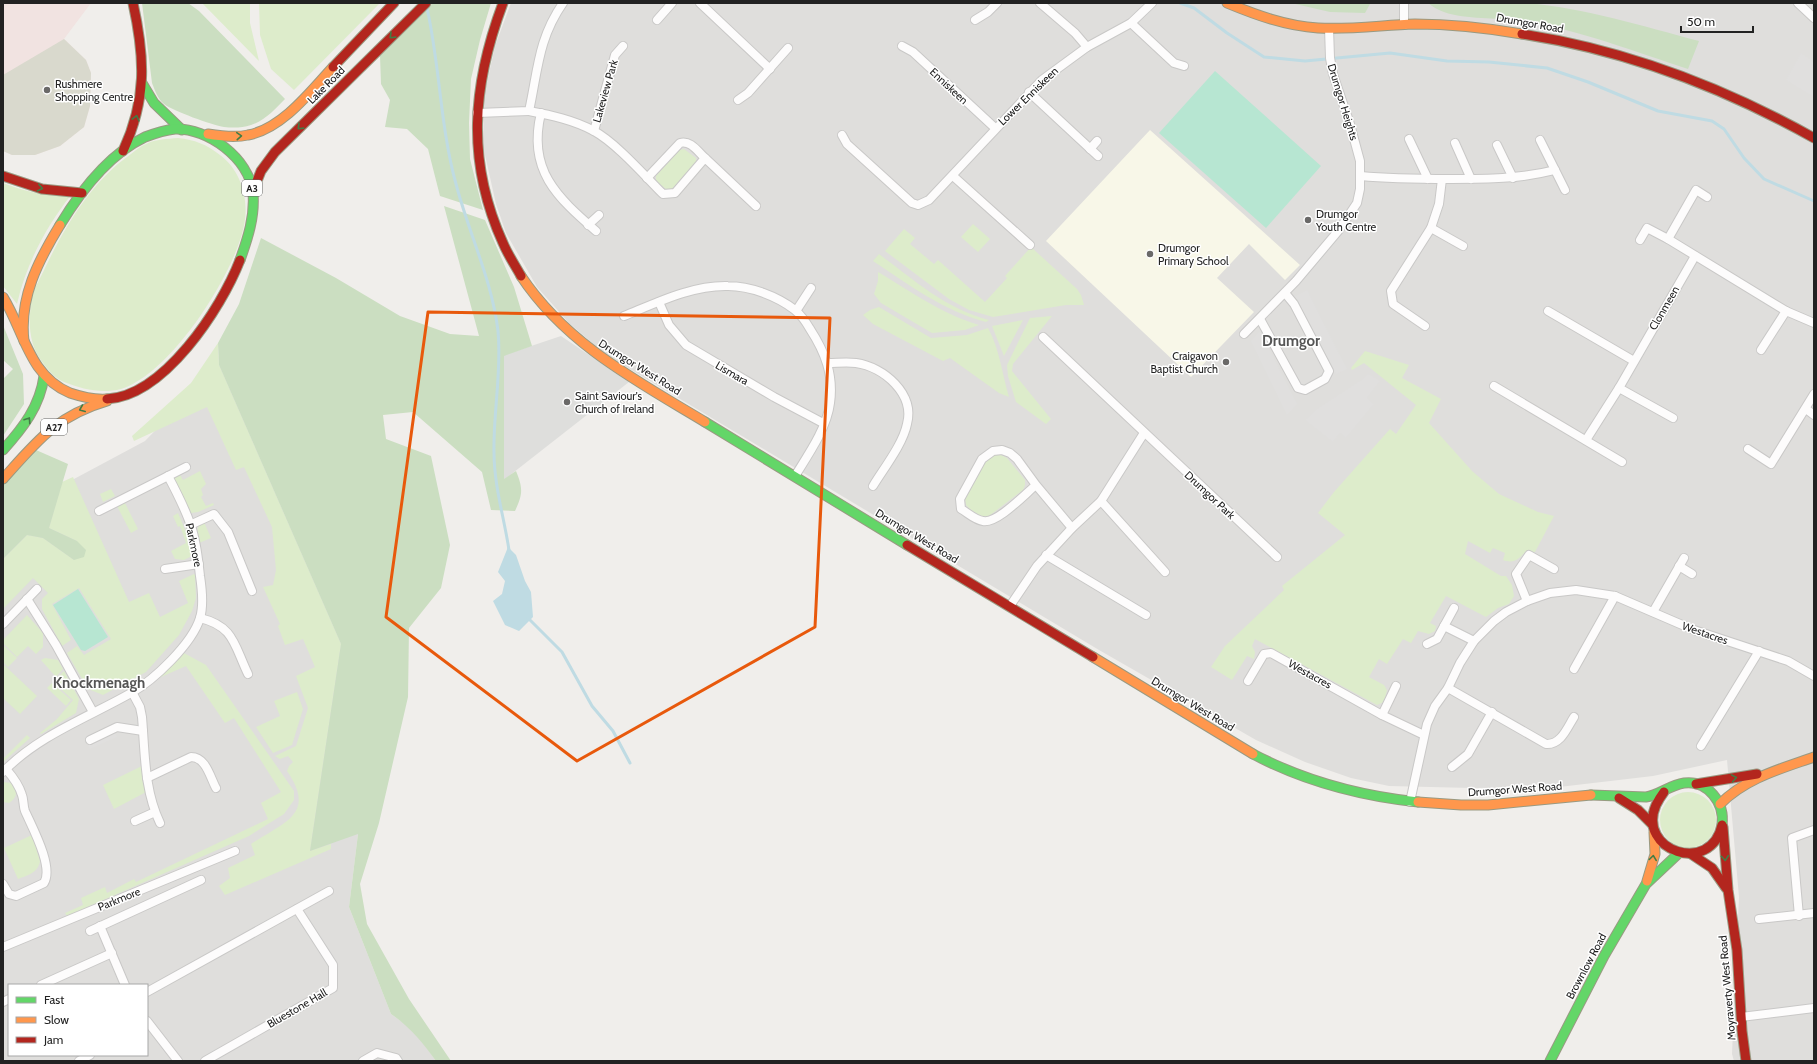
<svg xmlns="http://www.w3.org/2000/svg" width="1817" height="1064" font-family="Cabin,sans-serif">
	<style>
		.residential { fill: #dfdedc; fill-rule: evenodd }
		.commercial { fill: #f1e3e1 }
		.education { fill: #f8f7e8 }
		.religious { fill: #dededc }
		.construction { fill: #d9d9cd }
		.grass { fill: #ddeccb }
		.forest { fill: #cbdec1 }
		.pitch { fill: #b7e6d2 }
		.parking { fill: #e0dfde }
		.water { fill: #bfdbe3 }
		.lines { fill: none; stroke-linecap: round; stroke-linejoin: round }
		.stream { stroke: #bfdbe3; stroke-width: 3 }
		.street-casing { stroke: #c9c8c7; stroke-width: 10 }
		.fast-casing { stroke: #999a82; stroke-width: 11 }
		.slow-casing { stroke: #999a82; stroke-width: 11 }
		.jam-casing { stroke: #999a82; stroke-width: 11 }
		.street { stroke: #fdfcfc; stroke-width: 8 }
		.fast { stroke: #63d668; stroke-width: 9 }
		.slow { stroke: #ff974d; stroke-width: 9 }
		.jam { stroke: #b3261e; stroke-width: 9 }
		.oneway { stroke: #427c45 }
		.marked { fill: none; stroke: #e8590c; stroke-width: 3; stroke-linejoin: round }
		.poi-dot { fill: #6a6968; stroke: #fff; stroke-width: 1.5 }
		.labels { text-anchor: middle; stroke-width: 3; stroke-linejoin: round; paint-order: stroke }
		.shield { fill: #fff; stroke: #646464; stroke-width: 1 }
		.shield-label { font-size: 10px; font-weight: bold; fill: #222 }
		.street-label { font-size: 11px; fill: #222; stroke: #fff }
		.poi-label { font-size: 11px; fill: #222; stroke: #fff; text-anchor: start }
		.district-label { font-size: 15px; font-weight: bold; fill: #555; stroke: #fff }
	</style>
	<rect width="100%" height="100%" fill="#f0eeeb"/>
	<g class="residential">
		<polygon points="511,3 1814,3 1814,1061 1734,1061 1732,1054 1739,897 1727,760 1653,776 1559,787 1472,788 1389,786 1351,778 1305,762 1256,740 1099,650 605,354 569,323 537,287 506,233 496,204 483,146 484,96 495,46"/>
		<path d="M219,365L341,644L358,834L349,907L391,1014L405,1024L421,1040L436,1061H3V536L19,520L74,479L145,441ZM9,985H147V1055H9Z"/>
	</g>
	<polygon class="commercial" points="3,3 91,3 64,39 86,60 91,73 90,106 84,127 60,146 35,155 12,155 3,151"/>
	<polygon class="education" points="1150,130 1300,265 1285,280 1249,244 1217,278 1254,312 1191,377 1046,241"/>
	<polygon class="religious" points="561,336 629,382 504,480 504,355"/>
	<polygon class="construction" points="64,39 86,60 91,73 90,106 84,127 60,146 35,155 12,155 3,151 3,75"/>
	<g class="grass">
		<polygon points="202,3 250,3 250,23 259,61"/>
		<polygon points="259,3 380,3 294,90 271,69 260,35"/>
		<path d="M178,138C195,140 206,144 220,155C243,172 250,204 243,230C231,279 170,374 121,389C101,394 82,389 64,382C56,379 48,370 43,363C28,345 28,320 32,298C34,288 41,277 45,268C66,225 91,182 131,154C136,150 141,146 146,144C156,139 167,139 178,138Z"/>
		<polygon points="684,149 696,158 696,162 671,190 666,189 656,181 656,176 679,150"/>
		<path d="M3,183C28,192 44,197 71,195C46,227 26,264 17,304L3,286Z"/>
		<polygon points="973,224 990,239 978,252 961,237"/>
		<polygon points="904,229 915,238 910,244 934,264 938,260 985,302 1007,278 1005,276 1031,247 1077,289 1081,295 1084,305 1066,305 993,317 969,310 949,299 885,251"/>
		<path d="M879,254C914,280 946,309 989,320L986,322C944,311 909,285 873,261Z"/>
		<path d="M878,272C910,291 942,314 979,325L965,330L932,333L881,303L874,294L878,281Z"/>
		<path d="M879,307L931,338L967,335L988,328C1000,350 1002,374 1009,397L999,393L950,358L943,361L873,324L863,315L870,310Z"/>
		<polygon points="1052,316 1013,364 1012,371 1051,419 1046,424 1016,402 1008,376 1007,365 1030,318"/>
		<polygon points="1023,320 1004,356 992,326"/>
		<path d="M218,343L219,365L341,644L310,851L331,844V849L225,895L219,886L230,878L228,868L255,855L251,844C284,822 317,814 287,771L289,766L293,762L288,756L280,759L275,756L296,746L308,708L296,676L315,667L303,639L285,645L278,626L280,624L263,587L273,585L276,570L272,527L244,467L236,470L207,407L134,441L132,436L191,383Z"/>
		<path d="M1365,351L1409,365L1402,378L1441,399L1429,423L1472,471L1499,494L1538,512L1554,516L1535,552L1526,551C1519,559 1514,564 1503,560L1505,553L1493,548L1490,553L1468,541L1465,554L1501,576H1506L1512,585L1514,596L1509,604L1498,608L1486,617L1446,596L1430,623L1436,626L1435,631L1429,634L1418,631L1411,643L1403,639L1387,664L1379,659L1369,677L1384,685L1387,690L1384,702L1377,705L1255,639L1252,646L1255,652L1254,659L1247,656L1232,680L1211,667L1225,646L1284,590L1282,586L1345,535L1318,513L1334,492L1390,429L1396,434L1416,405L1364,363L1352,370L1351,368Z"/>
		<polygon points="995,455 1001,455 1007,458 1025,480 1025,485 1023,490 989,516 981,516 971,510 966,505 965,498 985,463 990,457"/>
		<polygon points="200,471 206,484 201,489 203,495 201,497 206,506 213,503 214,505 198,512 191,513 173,480 179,473 183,480"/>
		<polygon points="73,477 129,602 149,593 160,617 188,603 179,581 194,574 195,575 196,598 192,611 179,635 146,672 103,695 88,689 67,653 77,646 84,655 111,639 79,588 52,604 71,640 62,646 42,609 42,599 48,593 33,578 3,609 3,559 27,535 43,538 74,560 77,541 49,528 62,482"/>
		<polygon points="111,489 115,496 103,502 100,494"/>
		<polygon points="125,503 138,529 131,533 117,506"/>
		<polygon points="178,513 189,539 192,553 190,557 184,560 175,559 171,551 186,543 180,526 178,527 173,516"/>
		<path d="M203,520L211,538L199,543C197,533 195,528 203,520Z"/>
		<polygon points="27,615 43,633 43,647 36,654 28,646 17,657 3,643 3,640"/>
		<polygon points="3,645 17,658 8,667 3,662"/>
		<polygon points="182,652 206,665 294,791 294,800 284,814 249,836 67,916 65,913 83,905 81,898 105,887 107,893 134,879 136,882 268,819 261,803 281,792 234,718 225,723 186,666 161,677 159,674"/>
		<polygon points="45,658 58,660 63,669 56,677 41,660"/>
		<polygon points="3,664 37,696 20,714 3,698"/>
		<polygon points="64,671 79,699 76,713 41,734 40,733 57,719 73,700 53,682"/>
		<polygon points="52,683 71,700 66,706 47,688"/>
		<polygon points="297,692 303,709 292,745 273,753 256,727 280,716 274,701"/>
		<polygon points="27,735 30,738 3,762 3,759"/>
		<polygon points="144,765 148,791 114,809 103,785"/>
		<path d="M3,782L11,783C18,790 18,797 9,803L3,802Z"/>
		<circle cx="1688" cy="820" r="28"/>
		<path d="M32,835L40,861C38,873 28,875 18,879L4,848Z"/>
	</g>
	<g class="forest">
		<path d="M142,3H188L199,11L285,99C275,109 266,120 251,125C242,128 233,128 224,127C212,125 173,111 164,104C157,98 155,90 152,83Z"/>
		<polygon points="433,3 491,3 480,40 471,79 469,123 470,159 483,210 440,196 428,149 407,129 385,127 390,100 381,84 380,56"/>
		<polygon points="1291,3 1370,3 1370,4 1365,13 1330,12"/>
		<path d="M1428,3C1460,3 1493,0 1526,3C1585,8 1642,26 1699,41L1688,69C1629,50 1562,23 1500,19C1476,17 1447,19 1428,3Z"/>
		<path d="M444,206L485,220L514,287L532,346L504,356V479L516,471C523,488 523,494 515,511L491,510L482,472L413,412L383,415L386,439L431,456L450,545L441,588L409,628L408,697L379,823L360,884L367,924L409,999L451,1061H436C423,1043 410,1027 391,1014L349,907L358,834L310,851L341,644L219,365L218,343L239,304L261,238L336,278L400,316L450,334L479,336Z"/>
		<polygon points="3,325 23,374 24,404 3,436 3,379 13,369 3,360"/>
		<polygon points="36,450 68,464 49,528 77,541 86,550 84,557 74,560 43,538 27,535 3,559 3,485"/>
	</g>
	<g class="pitch">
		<polygon points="1215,71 1321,166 1266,228 1159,133"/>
		<polygon points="78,589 108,637 85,651 81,650 53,605"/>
	</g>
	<g class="parking">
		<polygon points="1801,53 1814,62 1814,97 1786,80"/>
		<polygon points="1307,290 1347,369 1336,374 1295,296"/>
		<polygon points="1260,331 1297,404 1287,415 1251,341"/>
		<polygon points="1368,374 1380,381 1367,398 1374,404 1346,438 1340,433 1333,442 1305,420 1317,409 1360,381"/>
		<polygon points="114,730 117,737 90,749 87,743"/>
	</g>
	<polygon class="water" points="508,547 516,555 525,581 531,592 533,617 519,631 505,625 493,601 502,594 505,581 498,572"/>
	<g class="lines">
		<g class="stream">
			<polyline points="1180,3 1194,8 1227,33 1264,57 1305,61 1390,53 1447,61 1489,62 1547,68 1588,82 1658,111 1712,121 1724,129 1744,158 1764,179 1814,201"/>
			<path d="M427,8C440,66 440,126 456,184C469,234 492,280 498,331C502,371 493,413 494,452C494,486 504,517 509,550"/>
			<polyline points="528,618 562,652 592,706 613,731 630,763"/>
		</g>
		<g class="street-casing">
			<g id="street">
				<polyline points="700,3 770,69"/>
				<polyline points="1040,3 1075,33 1087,47"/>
				<polyline points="1404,3 1404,25"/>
				<polyline points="1798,3 1814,18"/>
				<polyline points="657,20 672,3"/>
				<polyline points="975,20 988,12 997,3"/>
				<polyline points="1131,23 1174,63 1184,66"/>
				<polyline points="902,46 913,52 995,128"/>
				<polyline points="1029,92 1098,156"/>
				<polyline points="738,100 748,93 788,48"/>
				<path d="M529,111C550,115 574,120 594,131C616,143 644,175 663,194L675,193L705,158L756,206"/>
				<path d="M477,113L529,111C538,70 538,39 563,3"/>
				<path d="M541,113C527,170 557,197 596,231"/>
				<polyline points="594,131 615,55 623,46"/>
				<polyline points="842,135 847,144 912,203 918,205 929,200 1042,80 1087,47 1131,23 1152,3"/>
				<polyline points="1409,139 1428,179"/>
				<polyline points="1540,140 1565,190"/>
				<polyline points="1455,143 1471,179"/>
				<polyline points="1497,145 1513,178"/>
				<polyline points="1090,149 1097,141"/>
				<polyline points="953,176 1030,245"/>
				<path d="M1361,176C1391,179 1421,179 1451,179C1486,179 1520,179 1555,170"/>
				<path d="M647,178L680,143C691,140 698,152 705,158"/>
				<polyline points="588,225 599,215"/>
				<polyline points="1431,228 1463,246"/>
				<polyline points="1668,239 1696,190 1707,197"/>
				<polyline points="1640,240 1647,228 1668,239 1786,311"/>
				<polyline points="659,302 669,325 686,345 774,397 823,423"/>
				<polyline points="796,311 811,288"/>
				<polyline points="1548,311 1634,361"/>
				<path d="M624,316C656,303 692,285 728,286C750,286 777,296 795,310C801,315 806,322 810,329C825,352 834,375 830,403C827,428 808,455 795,476"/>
				<polyline points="1260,319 1298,388 1305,390 1325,379 1329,371 1294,304 1285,293"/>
				<polyline points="1425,326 1393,304 1391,291 1431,228 1439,204 1442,179"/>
				<polyline points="1244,334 1296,281 1339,230 1357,203 1360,189 1360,161 1350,124 1333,74 1330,58 1329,28"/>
				<polyline points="1043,337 1277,557"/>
				<polyline points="1761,350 1786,311 1814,323"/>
				<path d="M828,363C837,363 847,362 856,363C884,367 915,394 907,424C903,444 884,468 873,486"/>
				<polyline points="1494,386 1622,462"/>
				<polyline points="1619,388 1673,418"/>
				<polyline points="1806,409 1814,415"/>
				<polyline points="1586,440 1619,388 1695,256"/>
				<polyline points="1748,449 1771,464 1814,394"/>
				<path d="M1036,485C1025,494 997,524 983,521C975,520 968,513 961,509L960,499L982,459L993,451L1002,450L1010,453L1017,459L1036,485L1072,528"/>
				<polyline points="1101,501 1165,572"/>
				<polyline points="99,511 186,467"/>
				<polyline points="190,525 214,514 228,532 252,591"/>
				<polyline points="1046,555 1146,615"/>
				<polyline points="1679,566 1692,574"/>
				<polyline points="165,569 199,564"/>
				<polyline points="27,599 56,645 93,712"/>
				<polyline points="1527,601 1516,574 1529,555 1554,569"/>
				<polyline points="1010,606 1037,566 1072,528 1101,501 1144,433"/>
				<polyline points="1653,612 1684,558"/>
				<path d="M200,618C234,626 234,645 248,674"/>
				<polyline points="3,624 37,589"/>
				<polyline points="1444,626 1474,641"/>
				<polyline points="1427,644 1437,639 1454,608"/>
				<polyline points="1574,669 1615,596"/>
				<polyline points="1248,681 1264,654 1271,653 1382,715 1424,735"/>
				<path d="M1448,688L1546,744C1561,745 1567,728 1574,717"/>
				<path d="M132,692L140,707L142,717C145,752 144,790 160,823"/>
				<polyline points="1382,715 1396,686"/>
				<polyline points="90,740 117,727 143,731"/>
				<polyline points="1701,746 1759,651"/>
				<polyline points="1452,767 1468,754 1492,712"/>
				<path d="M3,772C39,735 87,718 131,693C154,680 192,644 200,618C204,605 202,589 200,576C198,558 196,540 190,523C184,507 176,491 168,476"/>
				<path d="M147,778L191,757C206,757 210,777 216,788"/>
				<polyline points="1410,802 1427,724 1435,706 1448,688 1460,663 1474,641 1494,621 1506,612 1527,601 1550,593 1576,590 1615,596 1694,630 1788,661 1814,676"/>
				<polyline points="135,821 155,812"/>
				<path d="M3,884L9,894L16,896L44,883C54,867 32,827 25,811C23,806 24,800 22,795C19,785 13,777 6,769"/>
				<polyline points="1799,916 1792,838 1814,830"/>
				<polyline points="1759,919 1814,913"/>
				<polyline points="100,926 125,985"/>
				<polyline points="90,931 201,880"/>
				<polyline points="3,947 235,851"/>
				<polyline points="41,985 112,953"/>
				<polyline points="147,992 329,891"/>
				<polyline points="3,1002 9,999"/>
				<polyline points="1741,1017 1814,1008"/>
				<polyline points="147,1021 178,1061"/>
				<polyline points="79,1061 90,1055"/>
				<polyline points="205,1061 333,988 333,965 297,909"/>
				<polyline points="363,1061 377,1053 396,1058 398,1061"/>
			</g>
		</g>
		<g class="fast-casing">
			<g id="fast">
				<polyline points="142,83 154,103 182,130"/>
				<path d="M60,225C80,192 109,154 145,137C153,134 166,130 175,129C208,128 249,158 253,193C255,216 248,238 240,260"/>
				<polyline points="705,422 907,545"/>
				<path d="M3,450C23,428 40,406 44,376"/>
				<path d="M1253,754C1304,781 1361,796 1418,802"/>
				<path d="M1591,795L1646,797C1659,795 1670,785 1684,783C1708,780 1725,803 1722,825"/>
				<polyline points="1550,1061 1604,956 1646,884 1679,853"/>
			</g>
		</g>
		<g class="slow-casing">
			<g id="slow">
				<path d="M1227,3C1256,15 1286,26 1318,28C1350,30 1383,25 1415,24C1451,24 1487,28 1522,34"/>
				<path d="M208,134C221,136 235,138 248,135C282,129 311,91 333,67"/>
				<path d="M521,276C566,344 637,381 705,422"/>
				<path d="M3,297C24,331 29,376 70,393C82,397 94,400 107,399"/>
				<path d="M24,341C19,298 38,261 60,225"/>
				<path d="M3,479C37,441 56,416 107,401"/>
				<polyline points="1093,657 1253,754"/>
				<polyline points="1418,802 1461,805 1488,805 1591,795"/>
				<path d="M1720,804C1746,778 1780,769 1814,757"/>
				<polyline points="1647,881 1655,854 1654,832"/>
			</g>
		</g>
		<g class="jam-casing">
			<g id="jam">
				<path d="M503,3C472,86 466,161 503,243C508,255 515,265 521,276"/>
				<path d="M1522,34C1625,50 1723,87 1814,138"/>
				<polyline points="333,67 394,3"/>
				<path d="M123,151C147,99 145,58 133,3"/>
				<polyline points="3,176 42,189 82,193"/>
				<polyline points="253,191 261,171 275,152 426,3"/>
				<path d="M107,399C164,396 221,309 240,260"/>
				<polyline points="907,545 1093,657"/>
				<polyline points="1696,784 1757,774"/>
				<path d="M1664,792C1661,796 1658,801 1656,805C1636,851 1711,876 1722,825"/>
				<polyline points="1619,798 1638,810 1652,824"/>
				<polyline points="1723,827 1728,890 1737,950 1742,1031 1746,1061"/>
				<polyline points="1691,854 1712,868 1726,888"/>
			</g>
		</g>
		<use href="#street" class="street"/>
		<use href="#fast" class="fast"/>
		<use href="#slow" class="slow"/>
		<use href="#jam" class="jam"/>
	</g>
	<defs><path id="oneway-chevron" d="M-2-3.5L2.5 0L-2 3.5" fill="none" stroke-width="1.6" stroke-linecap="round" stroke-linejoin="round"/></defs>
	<g class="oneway">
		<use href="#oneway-chevron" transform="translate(392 36) rotate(136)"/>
		<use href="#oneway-chevron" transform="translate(136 118) rotate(-76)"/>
		<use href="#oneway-chevron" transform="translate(300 127) rotate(136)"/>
		<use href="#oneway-chevron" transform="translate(239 136) rotate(-4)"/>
		<use href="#oneway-chevron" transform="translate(40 188) rotate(13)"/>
		<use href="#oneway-chevron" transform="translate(82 409) rotate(157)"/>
		<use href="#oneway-chevron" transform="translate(28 420) rotate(-56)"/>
		<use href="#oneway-chevron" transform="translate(1734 778) rotate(-10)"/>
		<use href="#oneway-chevron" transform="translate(1653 858) rotate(-82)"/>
		<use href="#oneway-chevron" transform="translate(1725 858) rotate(85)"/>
	</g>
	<path class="marked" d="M428,312L830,318L815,627L577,761L386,617Z"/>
	<g class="poi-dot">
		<circle cx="47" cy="90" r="4"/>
		<circle cx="1308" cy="220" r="4"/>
		<circle cx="1150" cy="254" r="4"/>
		<circle cx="1226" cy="362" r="4"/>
		<circle cx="567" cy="402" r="4"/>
	</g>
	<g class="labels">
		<g class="shield">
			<rect x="242" y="180" width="20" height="16" rx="3"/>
			<rect x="41" y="419" width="26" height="16" rx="3"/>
		</g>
		<g class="shield-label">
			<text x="252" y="192">A3</text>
			<text x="54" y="431">A27</text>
		</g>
		<g class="street-label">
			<text transform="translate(1530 23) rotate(10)" y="4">Drumgor Road</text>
			<text transform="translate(326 85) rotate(-45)" y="4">Lake Road</text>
			<text transform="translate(949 86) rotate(43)" y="4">Enniskeen</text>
			<text transform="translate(605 91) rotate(-74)" y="4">Lakeview Park</text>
			<text transform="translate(1028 96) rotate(-44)" y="4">Lower Enniskeen</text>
			<text transform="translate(1343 102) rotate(73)" y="4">Drumgor Heights</text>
			<text transform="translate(1664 308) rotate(-60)" y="4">Clonmeen</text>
			<text transform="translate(640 367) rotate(32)" y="4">Drumgor West Road</text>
			<text transform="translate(732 373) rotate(30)" y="4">Lismara</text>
			<text transform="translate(1210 495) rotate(43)" y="4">Drumgor Park</text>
			<text transform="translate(917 536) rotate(31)" y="4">Drumgor West Road</text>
			<text transform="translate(194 545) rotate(78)" y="4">Parkmore</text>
			<text transform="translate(1705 633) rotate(19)" y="4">Westacres</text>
			<text transform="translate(1310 674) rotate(29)" y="4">Westacres</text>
			<text transform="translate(1193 704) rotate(31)" y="4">Drumgor West Road</text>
			<text transform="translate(1515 789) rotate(-4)" y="4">Drumgor West Road</text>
			<text transform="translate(119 899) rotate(-22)" y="4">Parkmore</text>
			<text transform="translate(1586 966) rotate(-62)" y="4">Brownlow Road</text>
			<text transform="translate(1727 988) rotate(-95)" y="4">Moyraverty West Road</text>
			<text transform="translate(297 1008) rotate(-30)" y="4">Bluestone Hall</text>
		</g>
		<g class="poi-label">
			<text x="55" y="88">Rushmere<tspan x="55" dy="13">Shopping Centre</tspan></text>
			<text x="1316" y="218">Drumgor<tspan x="1316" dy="13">Youth Centre</tspan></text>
			<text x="1158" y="252">Drumgor<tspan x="1158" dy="13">Primary School</tspan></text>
			<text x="1218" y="360" text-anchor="end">Craigavon<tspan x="1218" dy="13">Baptist Church</tspan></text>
			<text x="575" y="400">Saint Saviour's<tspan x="575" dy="13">Church of Ireland</tspan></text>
		</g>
		<g class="district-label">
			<text x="1291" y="346">Drumgor</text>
			<text x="99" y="688">Knockmenagh</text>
		</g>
	</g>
	<rect width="1817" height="1064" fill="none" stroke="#222222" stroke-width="8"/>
	<rect x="8" y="984" width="140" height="72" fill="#ffffff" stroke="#a7a7a7"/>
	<rect x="16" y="997" width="20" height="6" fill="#63d668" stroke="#a7a7a7"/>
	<text x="44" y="1004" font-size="12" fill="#222222">Fast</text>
	<rect x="16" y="1017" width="20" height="6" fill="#ff974d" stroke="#a7a7a7"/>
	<text x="44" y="1024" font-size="12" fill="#222222">Slow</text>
	<rect x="16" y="1037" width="20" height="6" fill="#b3261e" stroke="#a7a7a7"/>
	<text x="44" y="1044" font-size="12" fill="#222222">Jam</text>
	<path d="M1681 26v6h72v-6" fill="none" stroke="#222222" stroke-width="2"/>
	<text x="1687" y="26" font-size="12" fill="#222222" stroke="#ffffff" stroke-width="3" paint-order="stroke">50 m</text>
</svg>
